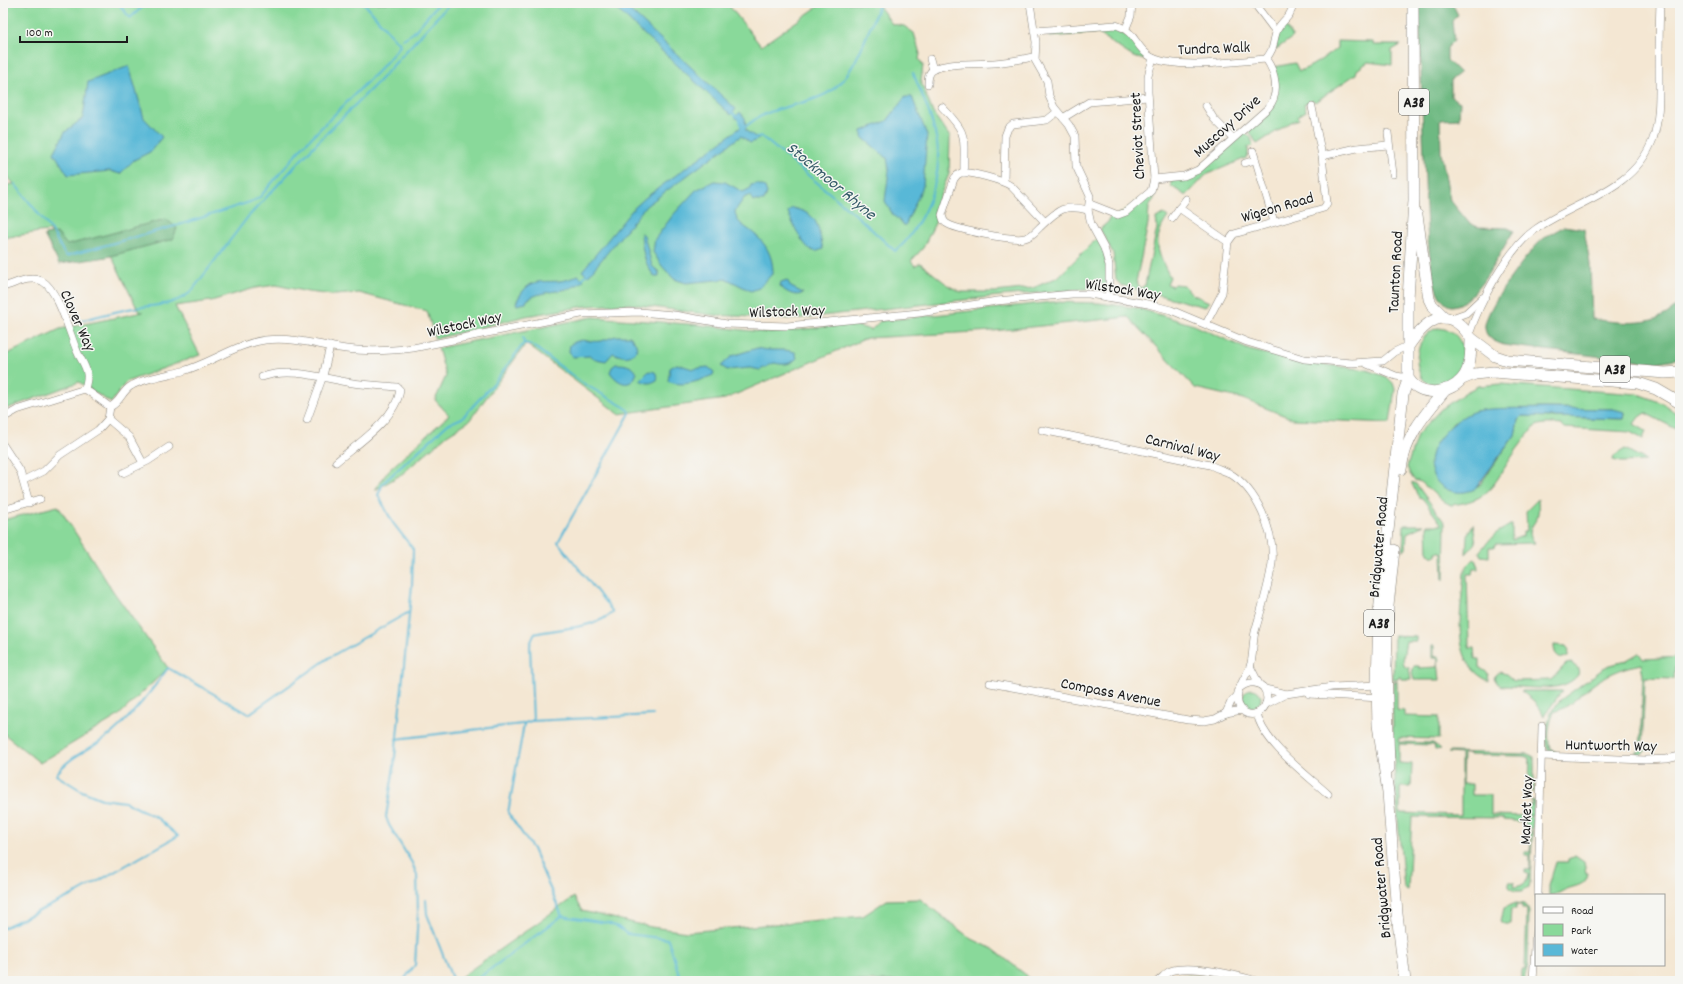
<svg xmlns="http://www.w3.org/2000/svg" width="1683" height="984" font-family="Dekko,sans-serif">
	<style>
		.green { fill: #89d99a; stroke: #527a5b; fill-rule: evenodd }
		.forest { fill: #6eb982; stroke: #456a4f }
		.water { fill: #59b8d7; stroke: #3a6a7a }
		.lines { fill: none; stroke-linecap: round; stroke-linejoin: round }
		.stream { stroke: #59b8d7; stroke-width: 2 }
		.street-casing { stroke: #888278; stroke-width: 8 }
		.primary-casing { stroke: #888278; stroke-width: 12 }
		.street { stroke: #fff; stroke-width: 7 }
		.primary { stroke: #fff; stroke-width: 11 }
		.labels { text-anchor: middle; stroke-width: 3; stroke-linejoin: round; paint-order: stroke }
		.shield { fill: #f6f6f2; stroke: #5d5d5c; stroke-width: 1 }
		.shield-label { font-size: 15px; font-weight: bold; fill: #1c1c1c }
		.street-label { font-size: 16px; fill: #1c1c1c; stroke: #f6f6f2 }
		.water-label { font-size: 17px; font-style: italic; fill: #345a67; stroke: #f6f6f2 }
	</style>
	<rect width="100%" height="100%" fill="#f6f6f2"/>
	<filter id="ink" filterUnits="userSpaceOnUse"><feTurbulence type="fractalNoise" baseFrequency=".025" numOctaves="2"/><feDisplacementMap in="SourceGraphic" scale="8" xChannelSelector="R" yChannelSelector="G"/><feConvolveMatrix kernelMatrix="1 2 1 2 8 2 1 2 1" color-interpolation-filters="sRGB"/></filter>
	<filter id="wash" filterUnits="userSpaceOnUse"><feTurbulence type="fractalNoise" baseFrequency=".012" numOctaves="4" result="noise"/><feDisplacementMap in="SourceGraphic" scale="16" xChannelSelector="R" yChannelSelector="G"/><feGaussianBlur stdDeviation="0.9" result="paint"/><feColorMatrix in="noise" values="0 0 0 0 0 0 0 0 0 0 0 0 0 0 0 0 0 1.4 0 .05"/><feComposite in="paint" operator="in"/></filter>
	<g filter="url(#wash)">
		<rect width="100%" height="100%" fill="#f4e7d3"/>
		<g class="green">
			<polygon points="3,3 727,3 761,46 823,3 877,3 892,24 904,26 914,33 920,54 919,59 923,65 921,82 933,113 950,137 949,174 934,211 936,221 923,248 911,261 915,266 920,263 949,286 961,292 995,292 1033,288 1058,277 1098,237 1104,248 1109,287 999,296 794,319 712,315 630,304 587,306 526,316 435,339 427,311 359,293 335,295 308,292 276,285 255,288 211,301 175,306 200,355 126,382 111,403 79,382 3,410 3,356 60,329 143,312 139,312 107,247 64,258 50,231 39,232 3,238 3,185 14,184 3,171"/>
			<polygon points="1284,25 1293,37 1275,50 1280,29"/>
			<path d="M1095,29C1125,29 1126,34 1144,56L1145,60L1133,57L1097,33L1049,37L1048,34Z"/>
			<path d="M1337,41L1373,42V45H1401L1392,50V65L1368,62L1357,70L1356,74L1315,102L1313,100L1304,104L1306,111L1298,116L1299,119L1291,122L1257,144L1248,129L1272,104L1274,67L1295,63L1299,71C1307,70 1330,54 1337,48Z"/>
			<polygon points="1244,131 1251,138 1253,145 1248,147 1248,155 1246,158 1206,175 1186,196 1171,186 1171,181 1191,175"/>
			<path d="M1154,190V199L1149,206L1148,224L1136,282L1141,288L1145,285L1157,228L1156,218L1164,214L1168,217C1151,240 1158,254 1170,277L1167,284L1172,286L1174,284L1184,285L1192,294L1209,302L1205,307L1121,285L1116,280L1113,253L1100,229L1108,222L1111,216L1115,217Z"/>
			<polygon points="1052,302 1099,303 1137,308 1194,325 1249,350 1297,361 1367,370 1387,377 1393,383 1395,389 1390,423 1293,419 1243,399 1195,388 1128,317 993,331 867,338 725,399 619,414 526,344 469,421 447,435 402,474 375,490 388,471 449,415 435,400 446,376 438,348 593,317 701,325 770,333 851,324 871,330 880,321"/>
			<path d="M1437,328C1473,329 1470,380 1436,384C1431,384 1426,383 1423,379C1411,363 1418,334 1437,328Z"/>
			<path d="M1500,384L1638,394L1662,403L1680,416V431L1645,413L1639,417L1634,424L1646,431L1643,439L1630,432L1564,428L1561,425C1552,424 1541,422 1533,428C1526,438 1518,447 1511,458C1501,472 1494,490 1478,498C1469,502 1460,504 1451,505L1441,500L1421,482L1414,480L1410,474L1407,467L1417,435L1440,410L1466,392L1478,386ZM1544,408L1613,409L1625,413L1624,419L1522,416L1518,420L1515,435L1479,486L1432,452L1453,423L1476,411Z"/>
			<polygon points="1625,449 1644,459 1646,461 1621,462 1613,460 1614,456"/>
			<polygon points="1412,482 1416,484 1445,523 1444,580 1443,580 1442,552 1436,552 1436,556 1431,556 1428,553 1427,525 1442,525 1423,499 1418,496 1412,484"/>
			<path d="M1538,499C1538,504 1539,509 1538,513C1537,525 1523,528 1535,543L1495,544L1494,547H1489V557L1481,556L1479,552L1495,534L1510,525H1512V540L1523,536V531H1527L1526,511Z"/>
			<polygon points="58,506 113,591 168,668 118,716 40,763 3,733 3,520"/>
			<polygon points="1473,524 1476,543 1466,554 1467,536"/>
			<polygon points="1404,525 1424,525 1407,533 1406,549 1403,551"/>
			<path d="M1474,559L1477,561L1478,569H1473L1472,574H1467L1469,648H1474L1475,659H1480V668L1488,673L1489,681C1448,663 1462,607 1464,572L1467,566Z"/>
			<path d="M1394,636L1416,637V641H1406C1405,650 1401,661 1405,667L1409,668L1411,679H1401V677H1399L1398,679L1393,680Z"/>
			<path d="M1554,645L1566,646L1569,650L1568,656L1563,658C1556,657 1554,652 1554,645Z"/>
			<polygon points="1432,646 1434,646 1434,657 1439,656 1440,660 1438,661 1440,680 1414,680 1412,673 1414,666 1419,666 1419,668 1437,667 1438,658 1432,658"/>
			<path d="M1639,653L1643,659L1680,657V667H1675L1674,679L1645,678L1642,748H1649L1640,755L1636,752L1640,751L1643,675L1641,664C1622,668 1605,675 1590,687C1578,696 1569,708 1554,712C1549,723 1547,737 1550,748L1557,753V755L1549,751L1546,745L1547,725L1551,713L1559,701L1607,666L1625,661Z"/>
			<path d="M1571,663L1579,669L1578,675C1562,695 1526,686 1503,686L1498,684L1494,678L1496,675L1500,672L1506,674L1514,681L1551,680L1566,664Z"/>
			<path d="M1397,681V710L1404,711V716L1439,717V739L1399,738L1398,742L1433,743L1441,749L1435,750L1434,745L1399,744V763L1412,764L1411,787H1400V813L1461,815V754L1448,753L1449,752L1528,754L1534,757V792H1531L1533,788H1529V783H1533V781H1529L1530,758L1523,756L1469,755V753H1463L1462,784H1472V795H1491V815L1528,816L1529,805H1532L1531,800L1534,801L1533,815H1530V817L1533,818L1530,882L1529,887L1522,891H1514L1509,887V882H1514L1513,887C1522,887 1528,882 1529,874L1525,873V870H1530V855H1525V852H1530L1531,838L1525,837L1526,835H1531V828L1526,827V822L1503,820V818L1412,817L1408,890L1404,888C1398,820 1391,751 1393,682Z"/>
			<circle cx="1252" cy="698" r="9"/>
			<polygon points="1521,691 1562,691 1544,716 1534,701"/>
			<path d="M1575,856L1584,862L1586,873H1588C1586,886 1577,885 1567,889C1560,892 1557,895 1549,895V885L1556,862H1568V859Z"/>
			<polygon points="574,897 582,911 651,927 687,932 863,916 887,900 920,899 970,938 993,949 1026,975 1030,981 455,981"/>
			<polygon points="1516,903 1524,904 1529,910 1528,965 1524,981 1522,981 1522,970 1525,970 1527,909 1522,909 1522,905 1516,905 1516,909 1511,909 1510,924 1504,924 1501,921 1504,908"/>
			<polygon points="1172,975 1211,976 1237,981 1166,981"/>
		</g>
		<g class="forest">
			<path d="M1419,3H1452L1458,15L1452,21L1454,41L1447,48V60L1460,73L1451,80V97L1460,102L1459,119L1440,120L1441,153L1450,200L1469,223L1478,227L1508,228L1514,231C1500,250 1477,305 1452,306C1442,306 1436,290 1434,281C1427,248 1426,212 1425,179C1422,120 1421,62 1419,3Z"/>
			<polygon points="166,219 177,228 173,239 107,257 59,264 44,235 57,233 67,245"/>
			<path d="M1564,226L1584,229L1590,264L1592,319C1621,323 1659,329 1680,302V358L1653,363L1504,345C1496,342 1486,339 1485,328C1482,313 1529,250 1543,239C1549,234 1557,231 1564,226Z"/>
		</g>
		<g class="water">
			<polygon points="610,3 622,3 736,109 731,115"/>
			<polygon points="129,66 144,118 162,137 150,152 134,160 120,174 110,171 68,175 54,153 65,132 83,118 88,82"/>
			<polygon points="905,97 912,97 927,135 923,186 905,226 893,215 885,201 889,170 887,158 862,137 862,131 887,121"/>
			<polygon points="740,112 745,118 746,131 759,139 750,143 741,136 646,206 588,276 582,271 633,209 645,198 741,127 740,122 735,117"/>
			<path d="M714,181L725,182L743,192L749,189L751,185L757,184L765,187L767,193L764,201H753L750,196L745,197L735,211C736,223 743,225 752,232C766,243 773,256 773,273L759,288L751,291L727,279L686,283L674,279L662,266L653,252L655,239L673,215L696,190Z"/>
			<path d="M792,208C819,214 817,224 823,249C820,250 817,252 814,251C804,250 791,220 788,212Z"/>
			<path d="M641,232L644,235L652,266L659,272V277H655C644,264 642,249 641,232Z"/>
			<path d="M578,275L584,280C568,295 544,288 527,300L526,303L517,305L516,303C532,267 551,291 578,275Z"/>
			<path d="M787,280L791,287L803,293C796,298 785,292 780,286L781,282Z"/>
			<path d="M616,336H630L638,347C633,359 624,358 613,353L606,361L595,359L590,356L572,357L569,351L570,345C581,336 589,343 601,341C606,340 611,337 616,336Z"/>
			<path d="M757,348C769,352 782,348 795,352L797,358C791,365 783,365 774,363L760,370L750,368L727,370L721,366L732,356Z"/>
			<path d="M616,364C625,364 631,365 637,372C632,390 618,384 610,372L612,367Z"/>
			<path d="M677,364L693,369L708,367L714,372L713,375C699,381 682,388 668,381L670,368Z"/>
			<path d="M649,371L655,372L658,377L657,380C650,384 647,384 640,380Z"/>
			<path d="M1544,408L1613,409L1625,412L1624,419L1522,416L1518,420L1515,435L1475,489C1449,501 1423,479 1432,452C1438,435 1460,415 1476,411C1492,407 1526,409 1544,408Z"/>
		</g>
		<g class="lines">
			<g class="stream">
				<polyline points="118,3 130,18 147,3"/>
				<polyline points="403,39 413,33 439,3"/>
				<polyline points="732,112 738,118 742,129"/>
				<path d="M744,128C767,107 791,108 819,97C854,85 866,34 880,3"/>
				<path d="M755,138L761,136L856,215L895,251C908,242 916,227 924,212C951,157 935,126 913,73"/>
				<polyline points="15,184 52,231 65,255 67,256 182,224 253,201 260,197 304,145 380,69 400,46 399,42 397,42 364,3"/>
				<polyline points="580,281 587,274"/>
				<path d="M79,321C96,317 112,312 128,309C153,304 170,308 191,292L247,218L314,146L378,82L450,3"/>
				<path d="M524,343L532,345L581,382L626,408L630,413L558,542L613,612C595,629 557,628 534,634L530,645L533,721"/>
				<polyline points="524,724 508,813 533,849 562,916"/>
				<polyline points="396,739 522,724 531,721 653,715"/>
				<polyline points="426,900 427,914 453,981"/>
				<path d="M3,928L77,893L178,836L156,817L125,802L102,799L82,791L56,775C69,755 94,749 112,733C134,714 151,692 168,668L249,714L330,657L409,612"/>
				<polyline points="403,981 415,965 418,912 417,875 412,863 389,825 386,817 394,767 412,585 413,549 393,523 378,495 383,483 448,424 462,418 494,383 524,343 523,338"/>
				<polyline points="471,981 484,974 562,916 607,923 618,927 627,934 668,939 681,981"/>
			</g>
		</g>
	</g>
	<g filter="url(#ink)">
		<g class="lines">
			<g class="street-casing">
				<g id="street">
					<polyline points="1030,3 1036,42 1035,60 1047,81 1049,96 1054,107 1069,125 1075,136 1076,166 1090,196 1088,210 1091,224 1104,248 1109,265 1109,287 1108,297"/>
					<polyline points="1254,3 1276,32"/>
					<polyline points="1126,28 1131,16 1132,3"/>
					<path d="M1034,31L1116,25C1136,31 1135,48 1151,57C1175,70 1238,61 1266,59"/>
					<polyline points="930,59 933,70"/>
					<path d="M1266,59C1275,47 1272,46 1276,33C1279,21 1292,19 1293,3"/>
					<path d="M928,84C928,79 928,73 933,70C945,62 980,64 994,63C1008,62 1021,59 1034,57"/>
					<polyline points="1206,106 1214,119 1233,138"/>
					<path d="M942,107C970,136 963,136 964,173"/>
					<polyline points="1063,118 1089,102 1148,97"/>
					<polyline points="1388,133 1393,174"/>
					<polyline points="1253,151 1274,222"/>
					<polyline points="1322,156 1357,148 1388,145"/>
					<polyline points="1245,163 1255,160"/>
					<path d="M1154,179L1184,176L1198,170L1268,108C1280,94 1276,73 1266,59"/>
					<polyline points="1004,181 1005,136 1008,128 1013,124 1047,120 1057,112"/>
					<polyline points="1090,204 1118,215 1126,212 1151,191 1154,179 1148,92 1148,76 1153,58"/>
					<polyline points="1179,208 1228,242"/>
					<polyline points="1172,218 1186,199"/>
					<path d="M1045,222L1011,186C1004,181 970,171 961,173C958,174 956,176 954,179L942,215C943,218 943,221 946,223C956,230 1013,241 1025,238C1031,237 1036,231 1040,227C1058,210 1063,204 1088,210"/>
					<path d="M3,287C15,284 29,275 42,281C58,289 70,335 77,351C80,359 86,365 87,374C88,378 86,384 85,389"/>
					<polyline points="1449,319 1466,313 1482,298"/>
					<polyline points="1206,324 1222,293 1228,242 1234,234 1324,208 1327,203 1322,156 1312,107"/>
					<path d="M1469,335C1479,303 1508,248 1536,229C1577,200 1634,191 1653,139C1660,118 1659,94 1659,73C1659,49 1659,26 1660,3"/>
					<polyline points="1367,364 1396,376 1408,378"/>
					<path d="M262,377C287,368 316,376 341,381C359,385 378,385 397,387L400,390C396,419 357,444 336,462"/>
					<path d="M3,418L17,410L85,389L110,407C120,403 122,391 131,386C143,378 168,375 183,371C211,363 236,344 265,340C296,337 317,345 346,349C369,352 390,351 413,348L581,314L639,312L674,315L727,324L787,326L919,313L997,301L1072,294H1089L1148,304L1171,310L1247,342L1304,359L1352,363L1383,361L1394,352L1409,345"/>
					<polyline points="108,419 129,437 143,463"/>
					<polyline points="307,420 323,376 330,346"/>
					<path d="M1042,430L1210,465C1216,468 1223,470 1229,473C1257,489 1275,532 1272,563C1269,585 1262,607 1256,628C1252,640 1254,655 1250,667C1244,680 1231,695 1241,709C1253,724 1276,705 1263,687C1255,681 1249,682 1241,687"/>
					<polyline points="3,445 20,471 29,503"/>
					<polyline points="123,473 148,461 169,447"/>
					<polyline points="24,481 44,471 60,455 98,430 108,419 110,407"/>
					<polyline points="3,510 40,499"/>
					<polyline points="1250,666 1259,684"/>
					<polyline points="990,683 1188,720 1204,721 1215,719 1226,713 1242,710"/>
					<polyline points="1265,689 1286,694 1332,687 1380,685"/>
					<polyline points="1309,694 1380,698"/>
					<polyline points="1266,704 1286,694"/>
					<polyline points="1226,713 1231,702 1237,696"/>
					<path d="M1257,713C1262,742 1307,775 1328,794"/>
					<polyline points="1541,756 1645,760 1667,759 1680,756"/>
					<polyline points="1538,895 1542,726"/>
					<path d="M1158,981C1162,978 1166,973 1170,971C1192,964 1235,975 1257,981"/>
					<polyline points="1533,981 1536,930"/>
				</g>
			</g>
			<g class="primary-casing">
				<g id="primary">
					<polyline points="1417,215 1429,299 1432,305 1445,318"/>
					<polyline points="1471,338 1495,356 1507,360 1665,373 1680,372"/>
					<path d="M1409,345C1427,319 1448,303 1471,338C1471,351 1471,369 1462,379C1448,395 1419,397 1408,378V299L1414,200L1413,3"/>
					<polyline points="1462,379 1475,374 1493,372 1638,383 1656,389 1680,403"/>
					<path d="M1401,469C1405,436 1426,413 1446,389"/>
					<polyline points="1389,768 1386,667 1388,606 1394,550"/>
					<polyline points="1405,981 1397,914 1388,792 1378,725 1377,685 1379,613 1403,394 1408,380"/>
				</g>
			</g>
			<use href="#street" class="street"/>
			<use href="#primary" class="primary"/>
		</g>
	</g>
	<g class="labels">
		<g class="shield">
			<rect x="1399" y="89" width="30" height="26" rx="3"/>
			<rect x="1600" y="356" width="30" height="26" rx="3"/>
			<rect x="1364" y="610" width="30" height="26" rx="3"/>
		</g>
		<g class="shield-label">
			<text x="1414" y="107">A38</text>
			<text x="1615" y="374">A38</text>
			<text x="1379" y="628">A38</text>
		</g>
		<g class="street-label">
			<text transform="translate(1214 47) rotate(-2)" y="6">Tundra Walk</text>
			<text transform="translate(1226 125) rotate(-42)" y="6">Muscovy Drive</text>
			<text transform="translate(1136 136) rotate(-93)" y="6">Cheviot Street</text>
			<text transform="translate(1277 206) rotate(-16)" y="6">Wigeon Road</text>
			<text transform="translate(1394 272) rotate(-87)" y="6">Taunton Road</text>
			<text transform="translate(1123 288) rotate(9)" y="6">Wilstock Way</text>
			<text transform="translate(787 310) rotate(-2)" y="6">Wilstock Way</text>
			<text transform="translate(79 320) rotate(66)" y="6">Clover Way</text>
			<text transform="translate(464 323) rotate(-12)" y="6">Wilstock Way</text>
			<text transform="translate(1183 446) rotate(14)" y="6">Carnival Way</text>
			<text transform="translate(1377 547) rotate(-85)" y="6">Bridgwater Road</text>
			<text transform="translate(1111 691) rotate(11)" y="6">Compass Avenue</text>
			<text transform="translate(1611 744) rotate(1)" y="6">Huntworth Way</text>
			<text transform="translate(1525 810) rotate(-88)" y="6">Market Way</text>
			<text transform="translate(1380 888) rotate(-95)" y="6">Bridgwater Road</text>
		</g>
		<g class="water-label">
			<text transform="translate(832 180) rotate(40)" y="6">Stockmoor Rhyne</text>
		</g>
	</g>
	<rect width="1683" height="984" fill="none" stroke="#f6f6f2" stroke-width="16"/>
	<rect x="1535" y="894" width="130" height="72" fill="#f6f6f2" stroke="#9f9f9c"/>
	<rect x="1543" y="907" width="20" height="6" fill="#ffffff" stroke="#9f9f9c"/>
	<text x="1571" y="914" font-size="12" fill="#1c1c1c">Road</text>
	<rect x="1543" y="924" width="20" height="12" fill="#89d99a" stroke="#9f9f9c"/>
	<text x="1571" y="934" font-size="12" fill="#1c1c1c">Park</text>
	<rect x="1543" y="944" width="20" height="12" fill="#59b8d7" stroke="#9f9f9c"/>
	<text x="1571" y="954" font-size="12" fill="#1c1c1c">Water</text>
	<path d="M20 36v6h107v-6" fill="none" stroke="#1c1c1c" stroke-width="2"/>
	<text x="26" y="36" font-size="12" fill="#1c1c1c" stroke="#f6f6f2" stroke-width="3" paint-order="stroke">100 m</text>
</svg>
